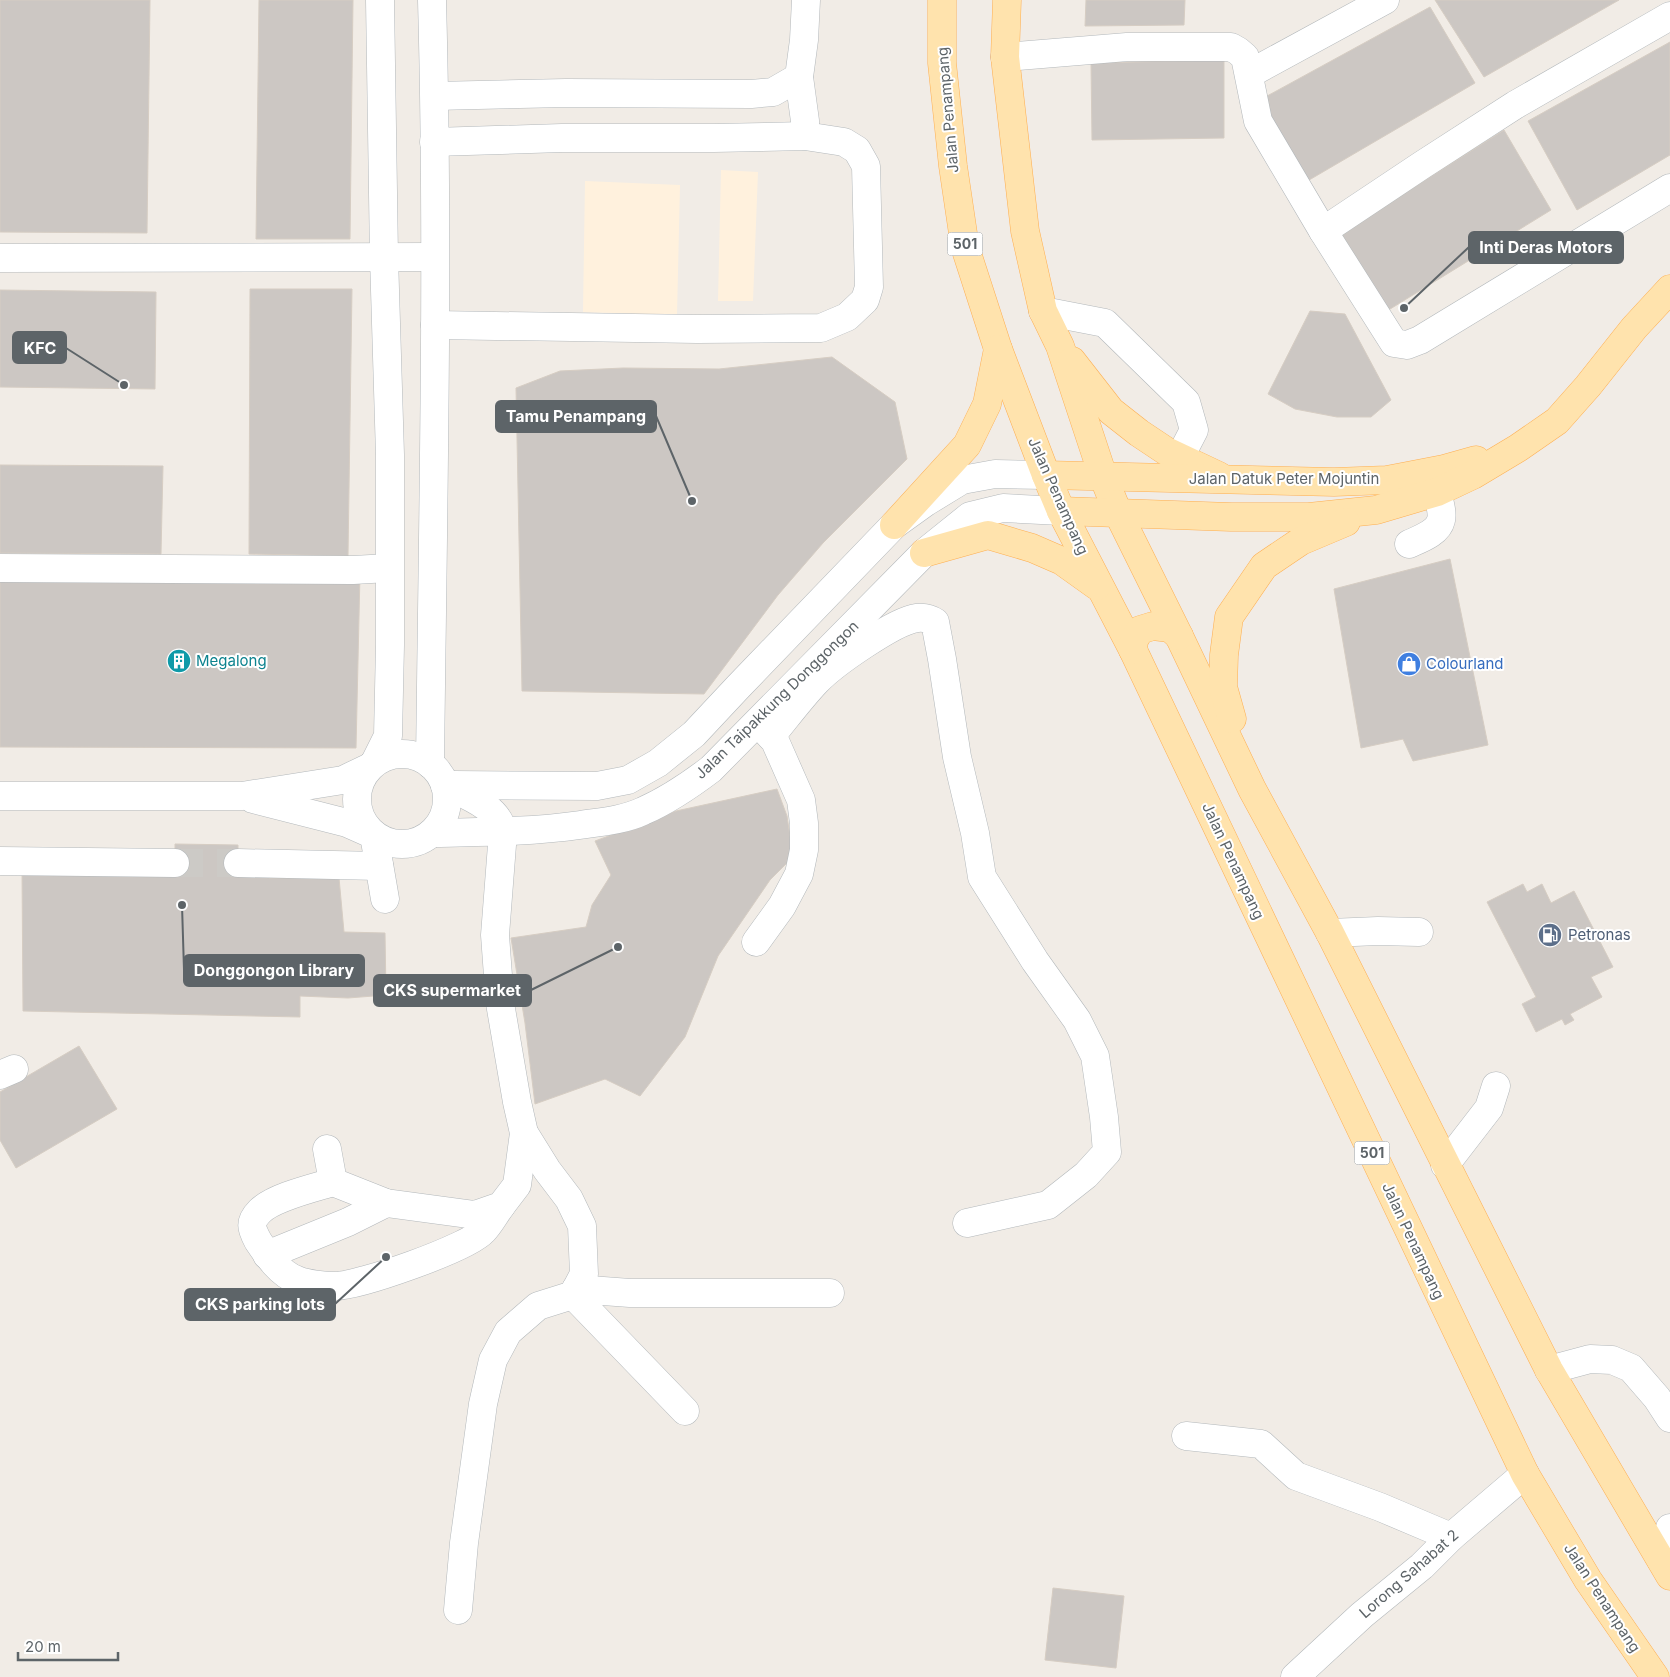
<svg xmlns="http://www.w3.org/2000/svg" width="1670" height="1677" font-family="Inter,sans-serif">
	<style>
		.commercial { fill: #fff1dd }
		.building { fill: #ccc7c3; stroke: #d6cdc3 }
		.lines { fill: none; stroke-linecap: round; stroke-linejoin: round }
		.minor-tunnel { stroke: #cccac6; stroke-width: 28; stroke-dasharray: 28 14; stroke-linecap: butt }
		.minor-casing { stroke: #b3b8bb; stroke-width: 29 }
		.major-casing { stroke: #feaf52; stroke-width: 29 }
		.minor { stroke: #fff; stroke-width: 28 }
		.major { stroke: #ffe3ad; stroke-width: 28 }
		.labels { text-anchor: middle; stroke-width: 4; stroke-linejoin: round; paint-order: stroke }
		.shield { fill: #fff; stroke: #8e9295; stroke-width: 1 }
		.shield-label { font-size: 14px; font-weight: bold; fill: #5d6468 }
		.street-label { font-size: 15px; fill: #5d6468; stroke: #fff }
		.culture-label { font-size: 15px; fill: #0d838f; stroke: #fff; text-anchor: start }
		.shop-label { font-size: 15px; fill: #366cbe; stroke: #fff; text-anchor: start }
		.service-label { font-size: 15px; fill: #4e5e75; stroke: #fff; text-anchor: start }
		.leader { fill: none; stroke: #5d6468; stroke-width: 2 }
		.callout-dot { fill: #5d6468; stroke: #fff; stroke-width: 2 }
		.callout { fill: #5d6468; stroke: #5d6468; stroke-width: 2 }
		.callout-label { font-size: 16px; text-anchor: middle; font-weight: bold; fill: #fff }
	</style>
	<rect width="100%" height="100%" fill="#f1ece6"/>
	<g class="commercial">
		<polygon points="721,170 758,172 753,301 718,301"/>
		<polygon points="585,181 680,185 677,315 583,312"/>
	</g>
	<g class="building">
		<polygon points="0,0 150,0 147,233 0,232"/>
		<polygon points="259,0 353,0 350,239 256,239"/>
		<polygon points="1086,0 1185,0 1184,25 1085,26"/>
		<polygon points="1435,0 1619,0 1484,77"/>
		<polygon points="1430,7 1475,83 1304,183 1258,101"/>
		<polygon points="1670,42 1670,155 1577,210 1528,121"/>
		<polygon points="1224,60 1224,138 1092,140 1091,63"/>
		<polygon points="1504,130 1551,210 1382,314 1334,238"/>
		<polygon points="250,289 352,289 348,556 249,554"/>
		<polygon points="0,290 156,292 155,389 0,387"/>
		<polygon points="1310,311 1345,314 1391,400 1371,417 1337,417 1295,409 1268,394"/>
		<polygon points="832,357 895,402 907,459 823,543 778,595 704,694 522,691 516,388 560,371 623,368 719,369"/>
		<polygon points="0,465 163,466 161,554 0,553"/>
		<polygon points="1450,559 1488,745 1413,761 1403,739 1361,748 1334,589"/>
		<polygon points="360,573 356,748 0,747 0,576"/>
		<polygon points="777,789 787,816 793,857 770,880 718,956 685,1037 640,1096 605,1079 535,1104 525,1023 511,938 586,927 592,905 611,875 595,841 676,811"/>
		<polygon points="175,844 238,845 238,869 267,870 269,878 339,878 344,932 385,933 386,995 348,998 300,996 300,1017 23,1011 22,869 175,869"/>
		<polygon points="1523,884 1527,892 1542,884 1551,903 1574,891 1613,967 1591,977 1602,997 1570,1014 1574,1020 1565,1025 1562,1019 1536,1032 1522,1004 1536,997 1487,902"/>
		<polygon points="79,1046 117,1109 16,1168 0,1140 0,1092"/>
		<polygon points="1053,1588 1124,1596 1116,1668 1045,1660"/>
	</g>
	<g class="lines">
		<polyline class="minor-tunnel" points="175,863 238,863"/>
		<g class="minor-casing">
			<g id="minor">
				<polyline points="1005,57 1127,47 1231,47 1238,51 1245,57 1258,121 1323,231 1394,343 1407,345 1420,340 1443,326 1670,188"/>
				<polyline points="1249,74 1385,0"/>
				<polyline points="799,77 805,121 805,136"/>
				<polyline points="435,96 566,93 751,94 773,92 799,77 804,40 806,0"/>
				<polyline points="434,142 562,138 714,138 805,136 844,142 857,150 866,166 869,287 865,300 847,317 821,328 697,329 435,325"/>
				<polyline points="1323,231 1422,165 1515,105 1670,16"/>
				<polyline points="0,258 434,257"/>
				<polyline points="1043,311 1105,323 1186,402 1194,430 1180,457"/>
				<path d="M1409,544C1420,539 1438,533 1441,520C1443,513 1439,500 1437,492"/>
				<polyline points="0,568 353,570 389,568"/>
				<path d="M771,736C786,718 800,699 816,682C832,665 894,621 917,618C924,617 929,618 935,622L942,659L957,757L975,833L982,877L1035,961L1077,1020L1095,1056L1104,1117L1107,1152L1086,1175L1048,1205L967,1223"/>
				<circle cx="402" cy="799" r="45"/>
				<polyline points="375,762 388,736 390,645 390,455 384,257 380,0"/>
				<path d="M430,764C433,509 439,254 432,0"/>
				<path d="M445,785C467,796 498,806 503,832L495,935L500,1003L517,1102L524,1133L547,1170L569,1199L582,1226L584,1274L573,1295L538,1306L508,1332L493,1360L483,1404L464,1543L458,1610"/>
				<polyline points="454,785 597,786 628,780 658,763 694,734 738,687 894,525 926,502 962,480 995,474 1046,475"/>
				<polyline points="0,796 242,796 343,780 368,768"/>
				<polyline points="253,799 347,823 374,835 385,899"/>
				<path d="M432,833C481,832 531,832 580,825C601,822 624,820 643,811C668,800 690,785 711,769L924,553L970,516L1003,508L1061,511"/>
				<polyline points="0,861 175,863"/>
				<polyline points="238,863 379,866"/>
				<polyline points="1330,933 1378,931 1419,932"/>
				<polyline points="756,942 782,906 799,874 804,850 804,823 801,800 775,741 758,723"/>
				<polyline points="0,1075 14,1069"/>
				<polyline points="327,1149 333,1182 386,1203 475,1215 501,1206 517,1185 524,1133"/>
				<polyline points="1445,1165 1489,1108 1496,1086"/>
				<path d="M333,1182C313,1188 274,1197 260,1211C249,1222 251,1228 258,1241C268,1256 280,1274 297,1280C306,1284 326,1286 335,1286C359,1286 468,1248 483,1231C490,1224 495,1214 501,1206"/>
				<polyline points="267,1255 348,1222 386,1203"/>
				<polyline points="576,1289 630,1293 830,1293"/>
				<polyline points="573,1295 685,1411"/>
				<polyline points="1549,1370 1590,1359 1612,1360 1631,1368 1657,1398 1670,1418"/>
				<polyline points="1186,1436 1261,1444 1296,1476 1380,1507 1451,1537"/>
				<polyline points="1661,1560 1670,1528"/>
				<polyline points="1295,1677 1362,1615 1422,1566 1451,1537 1525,1474"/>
			</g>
		</g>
		<g class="major-casing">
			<g id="major">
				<polyline points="942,0 942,63 953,166 965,247 998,349 1046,475 1061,511 1133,650 1525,1474 1588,1580 1655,1677"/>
				<polyline points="1007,0 1005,57 1025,231 1043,311 1060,346 1103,476 1118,513 1179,636 1252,789 1330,933 1549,1370 1670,1576"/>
				<polyline points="1072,361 1111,411 1139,433 1166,451 1219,476"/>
				<polyline points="1046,475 1334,482 1387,480 1444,469 1476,460"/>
				<polyline points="1061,511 1231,517 1309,517 1376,510 1437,492 1473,475 1518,448 1557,421 1588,386 1634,328 1670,289"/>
				<polyline points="894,525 967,445 987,404 998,349"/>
				<polyline points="924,553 988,535 1032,548 1062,561 1097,586"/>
				<polyline points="1133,650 1134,640 1140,630 1153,626 1170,628 1179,636"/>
				<polyline points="1232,719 1223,687 1224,655 1229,617 1264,566 1301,541 1346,522"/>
			</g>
		</g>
		<use href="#minor" class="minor"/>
		<use href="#major" class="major"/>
	</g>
	<defs>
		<g id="building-disc" transform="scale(1.25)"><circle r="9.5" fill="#0f9aa8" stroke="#fff"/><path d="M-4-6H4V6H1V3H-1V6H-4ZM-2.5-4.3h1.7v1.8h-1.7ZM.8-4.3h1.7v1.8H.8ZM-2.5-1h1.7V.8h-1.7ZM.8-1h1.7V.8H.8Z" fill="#fff"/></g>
		<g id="shop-disc" transform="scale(1.25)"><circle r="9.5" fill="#3f7fe0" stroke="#fff"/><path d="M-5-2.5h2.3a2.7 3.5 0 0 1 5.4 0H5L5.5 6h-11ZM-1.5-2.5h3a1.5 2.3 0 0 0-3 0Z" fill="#fff"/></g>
		<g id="fuel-disc" transform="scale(1.25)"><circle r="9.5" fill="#5c6f8a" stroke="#fff"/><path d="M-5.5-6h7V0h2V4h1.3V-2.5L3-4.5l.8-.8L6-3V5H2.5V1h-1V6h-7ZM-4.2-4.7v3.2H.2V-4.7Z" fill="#fff"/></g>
	</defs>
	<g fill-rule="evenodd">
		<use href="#building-disc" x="179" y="661"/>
		<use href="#shop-disc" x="1409" y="664"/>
		<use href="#fuel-disc" x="1550" y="935"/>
	</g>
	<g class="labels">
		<g class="shield">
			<rect x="947.5" y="232.5" width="35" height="23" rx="4"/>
			<rect x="1354.5" y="1141.5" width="35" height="23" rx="4"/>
		</g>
		<g class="shield-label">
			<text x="965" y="249">501</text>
			<text x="1372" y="1158">501</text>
		</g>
		<g class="street-label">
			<text transform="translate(948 110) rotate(-95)" y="5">Jalan Penampang</text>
			<text x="1284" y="484">Jalan Datuk Peter Mojuntin</text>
			<text transform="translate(1058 496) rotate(66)" y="5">Jalan Penampang</text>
			<text transform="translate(777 700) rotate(-44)" y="5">Jalan Taipakkung Donggongon</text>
			<text transform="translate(1233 861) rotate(65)" y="5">Jalan Penampang</text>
			<text transform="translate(1413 1241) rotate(65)" y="5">Jalan Penampang</text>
			<text transform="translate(1409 1574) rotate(-41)" y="5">Lorong Sahabat 2</text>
			<text transform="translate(1602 1598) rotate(57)" y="5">Jalan Penampang</text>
		</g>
		<g class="culture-label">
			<text x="196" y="666">Megalong</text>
		</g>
		<g class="shop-label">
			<text x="1426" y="669">Colourland</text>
		</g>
		<g class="service-label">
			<text x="1568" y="940">Petronas</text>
		</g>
	</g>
	<path class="leader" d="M1404 308L1469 247M124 385L66 348M692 501L656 416M182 905L184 970M618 947L531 990M386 1257L335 1304"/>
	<g class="callout-dot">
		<circle cx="1404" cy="308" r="5"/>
		<circle cx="124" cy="385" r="5"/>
		<circle cx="692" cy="501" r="5"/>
		<circle cx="182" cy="905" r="5"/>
		<circle cx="618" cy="947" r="5"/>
		<circle cx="386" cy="1257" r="5"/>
	</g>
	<g class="callout">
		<rect x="1469" y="232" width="154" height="31" rx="5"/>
		<rect x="13" y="332" width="53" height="31" rx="5"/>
		<rect x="496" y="401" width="160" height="31" rx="5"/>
		<rect x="184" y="955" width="180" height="31" rx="5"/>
		<rect x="374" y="975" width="157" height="31" rx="5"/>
		<rect x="185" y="1289" width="150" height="31" rx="5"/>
	</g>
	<g class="callout-label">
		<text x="1546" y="253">Inti Deras Motors</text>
		<text x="40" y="354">KFC</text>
		<text x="576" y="422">Tamu Penampang</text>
		<text x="274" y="976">Donggongon Library</text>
		<text x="452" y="996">CKS supermarket</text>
		<text x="260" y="1310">CKS parking lots</text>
	</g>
	<path d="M18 1652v8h100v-8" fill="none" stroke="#5d6468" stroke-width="2.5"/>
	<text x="25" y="1652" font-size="15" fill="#5d6468" stroke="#ffffff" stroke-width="4" paint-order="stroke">20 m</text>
</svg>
